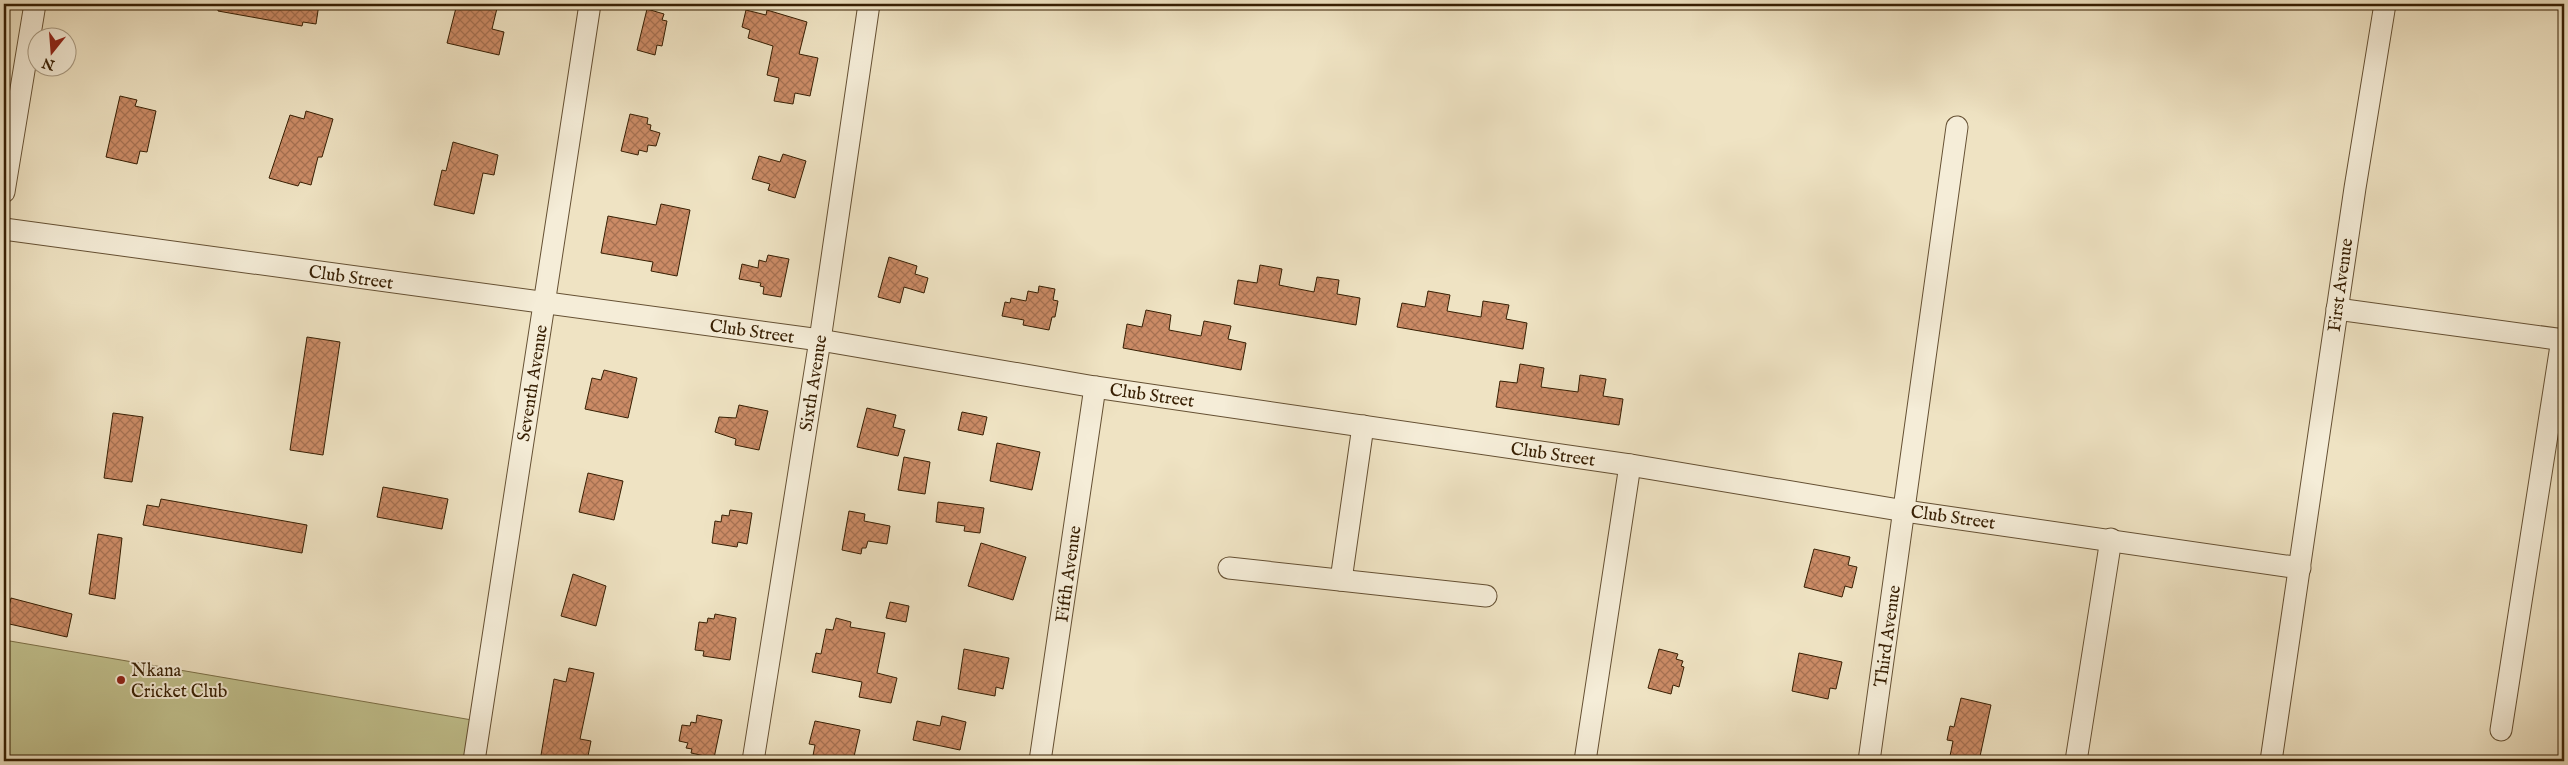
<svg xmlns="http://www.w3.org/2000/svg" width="2568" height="765" font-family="'IM FELL English',serif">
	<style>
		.grass { fill: #c1c18e; stroke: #7c7048 }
		.building { fill: url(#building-cross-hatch); stroke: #371f03 }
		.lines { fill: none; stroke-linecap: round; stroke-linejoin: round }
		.minor-casing { stroke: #655033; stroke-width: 23 }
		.minor { stroke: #f5edd8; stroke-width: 21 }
		.poi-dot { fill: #8f2418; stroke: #f5edd8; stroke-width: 2 }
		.labels { text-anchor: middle; stroke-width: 4; stroke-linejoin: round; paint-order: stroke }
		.street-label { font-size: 18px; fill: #371f03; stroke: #f5edd8 }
		.poi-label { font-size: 18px; fill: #371f03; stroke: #f5edd8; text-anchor: start }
	</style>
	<defs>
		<pattern id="building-cross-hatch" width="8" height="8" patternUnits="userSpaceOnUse" patternTransform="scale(1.25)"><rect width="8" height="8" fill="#cb8b66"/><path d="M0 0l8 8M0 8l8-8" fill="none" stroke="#a67152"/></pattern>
	</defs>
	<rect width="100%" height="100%" fill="#efe3c3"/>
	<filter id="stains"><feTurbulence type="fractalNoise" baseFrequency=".004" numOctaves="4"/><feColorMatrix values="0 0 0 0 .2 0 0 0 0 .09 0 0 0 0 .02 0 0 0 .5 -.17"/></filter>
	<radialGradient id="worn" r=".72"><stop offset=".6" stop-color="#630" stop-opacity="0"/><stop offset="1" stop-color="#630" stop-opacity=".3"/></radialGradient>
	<polygon class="grass" points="4,640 472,720 467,761 4,761"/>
	<g class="building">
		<polygon points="218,4 319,4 316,24 303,22 302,26 218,11"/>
		<polygon points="457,4 498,4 492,29 504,32 499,55 447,43"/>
		<polygon points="647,9 664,14 662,20 667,21 662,46 657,45 655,55 637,50"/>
		<polygon points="746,10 766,15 767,10 807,22 799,54 818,58 810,96 795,93 793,104 774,101 779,78 767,75 773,46 748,38 750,30 742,27"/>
		<polygon points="120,96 137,100 135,106 156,111 147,152 140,151 137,164 106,157"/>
		<polygon points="306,111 333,119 322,157 318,157 311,185 300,182 298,186 269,178 290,115 304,119"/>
		<polygon points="630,114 648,118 647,124 651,125 650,130 660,133 656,146 648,145 647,152 639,150 638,155 621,151"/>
		<polygon points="453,142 498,155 494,175 483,173 474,214 434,205 442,170 446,171"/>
		<polygon points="783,154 806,161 795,198 768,190 770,184 752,179 759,156 780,162"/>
		<polygon points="661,204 690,210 677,276 651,271 653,262 601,253 608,216 656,225"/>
		<polygon points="768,255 789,259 781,297 763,294 764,287 760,286 761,283 739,279 742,264 758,268 759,260 766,262"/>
		<polygon points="889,257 917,266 915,274 928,278 924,293 904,287 900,303 878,297"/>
		<polygon points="1260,265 1282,269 1279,285 1314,292 1317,277 1339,280 1337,294 1360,298 1356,325 1234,304 1238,280 1257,283"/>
		<polygon points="1039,286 1055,289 1053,300 1058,301 1055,317 1052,317 1049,330 1023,325 1024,320 1002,316 1005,302 1010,303 1011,298 1026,301 1028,291 1038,293"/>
		<polygon points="1428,291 1450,295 1447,311 1481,317 1483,301 1509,305 1506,319 1527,323 1523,349 1397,327 1402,303 1425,307"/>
		<polygon points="1146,310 1171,315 1169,330 1201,336 1204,321 1231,326 1228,339 1246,343 1241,370 1123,348 1127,324 1142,327"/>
		<polygon points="307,337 340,342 323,455 290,450"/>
		<polygon points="1520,364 1544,368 1541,387 1578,392 1580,375 1606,379 1603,396 1623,399 1619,425 1496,407 1500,381 1517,383"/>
		<polygon points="604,370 637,378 628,418 585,409 592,378 601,380"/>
		<polygon points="739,405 768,411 759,450 735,445 736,439 715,432 719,417 736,418"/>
		<polygon points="867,408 896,415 893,427 905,430 898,456 857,447"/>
		<polygon points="962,412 987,417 983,435 958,430"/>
		<polygon points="113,413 143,417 132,482 104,478"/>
		<polygon points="997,443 1040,452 1032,490 990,481"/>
		<polygon points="904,457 930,462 925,494 898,490"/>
		<polygon points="588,473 623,481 614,520 579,512"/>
		<polygon points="383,487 448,499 442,529 377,517"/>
		<polygon points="161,499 307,525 302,553 143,525 147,505 159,507"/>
		<polygon points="938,502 984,508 980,533 964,531 965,526 936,522"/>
		<polygon points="730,510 752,513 747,544 738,542 737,547 712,543 715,521 721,522 722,515 729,516"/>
		<polygon points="849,511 865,514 864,521 890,526 887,544 868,541 866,548 862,548 861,554 842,550"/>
		<polygon points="98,534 122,538 115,599 89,594"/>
		<polygon points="981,543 1026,557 1013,600 968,586"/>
		<polygon points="1814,549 1850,557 1848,565 1857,567 1852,588 1845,586 1842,597 1804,587"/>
		<polygon points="573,574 606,586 596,626 561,616"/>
		<polygon points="11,598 72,614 67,637 5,623"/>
		<polygon points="890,602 909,606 906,622 886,618"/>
		<polygon points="715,614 736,618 730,660 703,656 704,651 695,650 699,622 707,623 708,618 714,619"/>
		<polygon points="836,618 851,622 850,627 885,633 877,673 897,678 891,703 859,697 862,682 812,672 816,653 821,654 826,629 833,630"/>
		<polygon points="964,649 1009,658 1003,689 996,687 995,696 958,689"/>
		<polygon points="1659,649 1678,654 1676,659 1683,661 1681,666 1684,667 1679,687 1673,685 1671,694 1648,688"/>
		<polygon points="1799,653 1842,662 1836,689 1830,688 1828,699 1792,691"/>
		<polygon points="569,668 594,673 580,739 591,741 587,761 540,761 554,679 566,682"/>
		<polygon points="1961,698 1991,705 1979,761 1950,756 1953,741 1947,740 1950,726 1954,727"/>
		<polygon points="697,715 722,720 714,758 691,753 692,749 686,748 688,743 679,741 682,725 690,726 691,722 696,723"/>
		<polygon points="942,716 966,722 960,750 913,740 917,721 940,726"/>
		<polygon points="815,721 860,730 853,761 812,761 815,745 809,744"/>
	</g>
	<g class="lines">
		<g class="minor-casing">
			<g id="minor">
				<polyline points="4,192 35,4"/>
				<polyline points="4,229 820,340 1095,387 1630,465 1905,511 2300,568"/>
				<polyline points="2337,309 2564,340"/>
				<polyline points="1229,568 1486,596"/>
				<polyline points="1341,580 1363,426"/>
				<polyline points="2501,730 2562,339"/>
				<polyline points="474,761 590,4"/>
				<polyline points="753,761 820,340 869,4"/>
				<polyline points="1040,761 1095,387"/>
				<polyline points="1585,761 1630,465"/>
				<polyline points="1869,761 1957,127"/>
				<polyline points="2076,761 2111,539"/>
				<polyline points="2271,761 2355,188 2385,4"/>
			</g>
		</g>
		<use href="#minor" class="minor"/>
	</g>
	<circle class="poi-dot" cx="121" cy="680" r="5"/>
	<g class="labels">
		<g class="street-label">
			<text transform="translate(351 277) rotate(8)" y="6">Club Street</text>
			<text transform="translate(2340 285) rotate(-82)" y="6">First Avenue</text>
			<text transform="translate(752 331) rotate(8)" y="6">Club Street</text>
			<text transform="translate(532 383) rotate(-81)" y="6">Seventh Avenue</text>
			<text transform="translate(813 383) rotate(-81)" y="6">Sixth Avenue</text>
			<text transform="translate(1152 395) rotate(8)" y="6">Club Street</text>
			<text transform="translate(1553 454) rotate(8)" y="6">Club Street</text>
			<text transform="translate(1953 517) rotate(8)" y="6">Club Street</text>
			<text transform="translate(1068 574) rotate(-82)" y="6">Fifth Avenue</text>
			<text transform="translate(1887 636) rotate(-82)" y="6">Third Avenue</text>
		</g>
		<g class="poi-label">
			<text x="131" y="676">Nkana<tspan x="131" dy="21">Cricket Club</tspan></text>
		</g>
	</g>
	<rect width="2568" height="765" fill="none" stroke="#efe3c3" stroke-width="20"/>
	<rect x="5" y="5" width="2558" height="755" fill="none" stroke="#371f03" stroke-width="2.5"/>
	<rect x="10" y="10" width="2548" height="745" fill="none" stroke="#371f03"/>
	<g transform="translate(52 52) rotate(197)"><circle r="24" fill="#f5edd8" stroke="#a99b83"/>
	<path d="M0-4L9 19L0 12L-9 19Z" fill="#8f2418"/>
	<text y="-8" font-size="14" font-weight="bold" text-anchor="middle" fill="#371f03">N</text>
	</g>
	<rect width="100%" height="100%" filter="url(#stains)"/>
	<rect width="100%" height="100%" fill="url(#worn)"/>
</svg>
